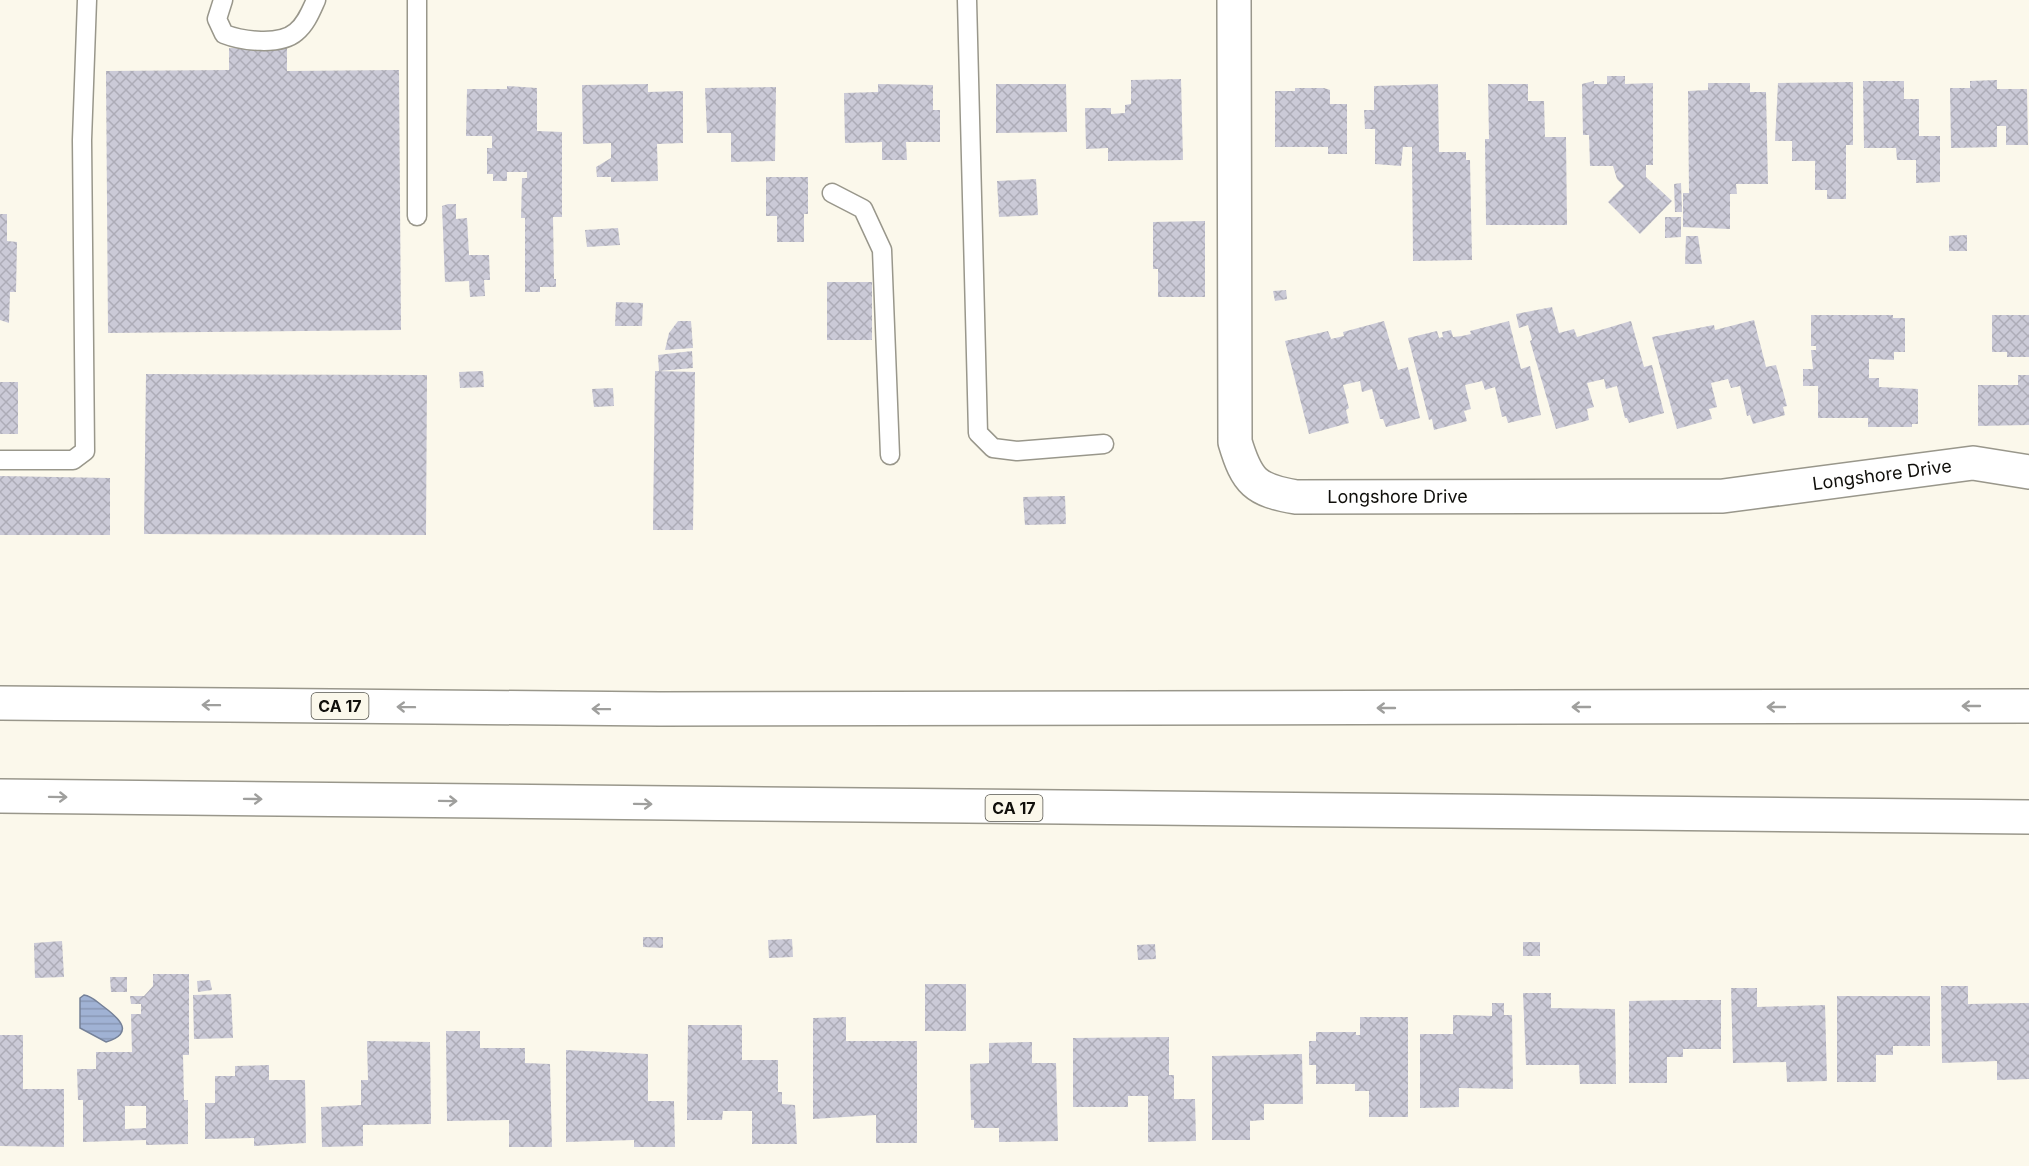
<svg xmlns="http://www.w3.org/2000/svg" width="2029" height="1166" font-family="Inter,sans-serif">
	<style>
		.water { fill: url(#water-rules); stroke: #758198; stroke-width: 1.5 }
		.building { fill: url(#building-cross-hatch); fill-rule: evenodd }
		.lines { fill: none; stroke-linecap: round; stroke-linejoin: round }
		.service-casing { stroke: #99978b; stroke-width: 21 }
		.minor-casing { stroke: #99978b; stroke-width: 36 }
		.motorway-casing { stroke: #99978b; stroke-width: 36 }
		.service { stroke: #fff; stroke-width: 18 }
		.minor { stroke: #fff; stroke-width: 33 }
		.motorway { stroke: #fff; stroke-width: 33 }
		.oneway { stroke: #9f9f9d }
		.labels { text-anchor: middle; stroke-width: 4.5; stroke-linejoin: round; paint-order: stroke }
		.shield { fill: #fbf8eb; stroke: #56554e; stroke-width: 1.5 }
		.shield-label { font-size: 16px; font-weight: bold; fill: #100f0b }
		.street-label { font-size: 18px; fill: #100f0b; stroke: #fbf8eb }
	</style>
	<defs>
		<pattern id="water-rules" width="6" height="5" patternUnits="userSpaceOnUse" patternTransform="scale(1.5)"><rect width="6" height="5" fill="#a0b2d4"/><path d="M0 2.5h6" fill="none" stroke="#8998b5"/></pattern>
		<pattern id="building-cross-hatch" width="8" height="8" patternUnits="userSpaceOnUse" patternTransform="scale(1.5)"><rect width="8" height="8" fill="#cbcad7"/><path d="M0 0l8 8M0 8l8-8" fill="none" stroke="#adacb7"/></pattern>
	</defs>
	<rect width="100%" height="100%" fill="#fbf8eb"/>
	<path class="water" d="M84,995C92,996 97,1002 104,1007C120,1019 135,1033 106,1042L80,1028V998Z"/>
	<g class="building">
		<polygon points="287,47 287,71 399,70 401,330 108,333 106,71 229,70 229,48"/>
		<polygon points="1607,76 1625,76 1625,84 1653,83 1653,165 1646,165 1646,177 1672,201 1640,234 1608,202 1624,186 1617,179 1613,166 1590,166 1589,135 1583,135 1582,84 1594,81 1594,84 1607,84"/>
		<polygon points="1181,79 1183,160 1108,161 1108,148 1086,149 1085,108 1111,108 1111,114 1125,113 1125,105 1131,104 1131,80"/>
		<polygon points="1997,80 1997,89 2027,89 2028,145 2006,145 2006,126 1997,126 1997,147 1951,148 1950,88 1970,88 1970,81"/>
		<polygon points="1863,81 1904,81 1904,99 1919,99 1919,136 1940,136 1940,182 1916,183 1916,160 1897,160 1896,148 1864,148"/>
		<polygon points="1853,82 1853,145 1846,145 1846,199 1827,199 1827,190 1815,190 1815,161 1792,161 1792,141 1775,141 1778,83"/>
		<polygon points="1708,83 1750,83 1750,92 1766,92 1768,184 1736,184 1737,194 1730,194 1730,229 1683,227 1683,193 1689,193 1688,91 1708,90"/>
		<polygon points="648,84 648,92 683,91 683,143 657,144 658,181 611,182 611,177 597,177 596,167 611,158 611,143 583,144 582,85"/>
		<polygon points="878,84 933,85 933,110 940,110 940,142 906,142 907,160 882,160 882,142 845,143 844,93 878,92"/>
		<polygon points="996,84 1066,84 1067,132 996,133"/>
		<polygon points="1438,84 1439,152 1466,152 1466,160 1470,160 1472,260 1413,261 1412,147 1403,147 1401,166 1375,164 1375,129 1365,129 1364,110 1374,110 1374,86"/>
		<polygon points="1488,84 1528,84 1528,101 1544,101 1545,137 1566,137 1567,225 1486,225 1485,139 1489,139"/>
		<polygon points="507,86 537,88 537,131 562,132 562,217 553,217 554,279 556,279 556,287 540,287 540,292 525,292 525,218 521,218 522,178 527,178 527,172 507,172 507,181 493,181 493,174 487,174 487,148 492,148 492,136 466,136 467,89 507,89"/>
		<polygon points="776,87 775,161 731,162 731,133 707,133 705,88"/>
		<polygon points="1295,88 1324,88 1330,90 1330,104 1347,104 1347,154 1328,154 1328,147 1275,147 1275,91 1295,91"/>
		<polygon points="766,177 808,177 808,214 804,214 804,242 777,242 777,216 766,216"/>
		<polygon points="1036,179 1038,215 999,217 997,181"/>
		<polygon points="1681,183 1682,212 1675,212 1674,184"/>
		<polygon points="448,204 456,204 456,219 467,218 469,255 489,255 490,280 484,280 485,296 470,297 469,281 445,282 442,206"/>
		<polygon points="0,214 7,214 7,241 17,242 16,292 10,292 9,323 0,320"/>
		<polygon points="1665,217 1681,217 1681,237 1665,238"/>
		<polygon points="1205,221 1205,297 1158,297 1158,269 1153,269 1153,222"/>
		<polygon points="618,228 620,245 587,247 585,230"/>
		<polygon points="1967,235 1967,251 1949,251 1949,236"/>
		<polygon points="1686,236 1698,236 1702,264 1685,264"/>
		<rect x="827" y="282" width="45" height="58"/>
		<polygon points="1286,290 1287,299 1275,301 1273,291"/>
		<polygon points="616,302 643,303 642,326 615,326"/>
		<polygon points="1552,307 1559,333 1574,329 1577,337 1631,321 1644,367 1652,365 1664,413 1629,423 1627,418 1625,418 1617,386 1606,389 1604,379 1587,383 1594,407 1587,409 1589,420 1556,429 1530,341 1532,340 1528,325 1519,328 1516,314"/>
		<polygon points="1811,315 1893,315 1893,318 1905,318 1905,352 1894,352 1894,360 1869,359 1869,378 1879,378 1879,387 1918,389 1918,424 1912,424 1912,427 1868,427 1868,418 1818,418 1818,386 1803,386 1803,369 1813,369 1811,350 1816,350 1816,346 1811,346"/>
		<polygon points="1992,315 2029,315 2029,357 2007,357 2007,352 1992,352"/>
		<polygon points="1754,320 1766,367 1776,365 1787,406 1783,407 1785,415 1753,424 1750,415 1747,416 1740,386 1731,388 1728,379 1711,383 1717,407 1709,409 1712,419 1677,429 1652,337 1714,325 1715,330"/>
		<polygon points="678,321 691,321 693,348 665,350 669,333"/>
		<polygon points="1384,321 1398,370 1408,367 1420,418 1386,427 1383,419 1380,419 1372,389 1362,392 1360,381 1343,385 1349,408 1346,410 1349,423 1309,434 1285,341 1328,331 1331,339 1344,336 1343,332"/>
		<polygon points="1509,321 1521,369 1530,366 1541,415 1508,423 1506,416 1502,417 1495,387 1485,390 1482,381 1465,385 1471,409 1464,411 1467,421 1434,430 1432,419 1429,420 1408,338 1437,331 1439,338 1443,337 1442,332 1451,330 1453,337 1462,336 1471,334 1470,331"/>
		<polygon points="692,351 693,368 659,371 658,355"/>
		<polygon points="483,371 484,387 460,388 459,372"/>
		<polygon points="655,371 695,372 693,530 653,530"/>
		<polygon points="146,374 427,375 426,535 144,534"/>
		<polygon points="2018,375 2029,375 2029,425 1978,426 1978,385 2018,385"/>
		<rect x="0" y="382" width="18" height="52"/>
		<polygon points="613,388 614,406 594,407 592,389"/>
		<polygon points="0,476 110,478 110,535 0,535"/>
		<polygon points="1065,496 1066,524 1025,525 1023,497"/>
		<polygon points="643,937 663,937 663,948 643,947"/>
		<polygon points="792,939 793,957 769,958 768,940"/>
		<polygon points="62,941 64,977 35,978 34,943"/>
		<rect x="1523" y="942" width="17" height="14"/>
		<polygon points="1155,944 1156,959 1138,960 1137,945"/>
		<path d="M153,974H189V1055H183L184,1100H188V1144L146,1145V1140L83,1142V1100H78L77,1069H96V1052H132L131,1014H141V1004H131L130,996H144L153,986ZM125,1106H146V1128L125,1129Z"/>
		<polygon points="110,977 127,977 127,992 111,992"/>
		<polygon points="210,980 212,990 198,992 197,981"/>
		<rect x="925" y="984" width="41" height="47"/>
		<polygon points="1941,986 1968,986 1968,1004 2029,1003 2029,1079 1997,1080 1997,1061 1942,1063"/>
		<polygon points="1731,988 1757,988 1757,1007 1825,1005 1827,1081 1787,1082 1786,1062 1733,1063"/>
		<polygon points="1523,993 1551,993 1551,1008 1615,1009 1616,1084 1580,1084 1579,1065 1526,1065"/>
		<polygon points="231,994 233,1038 194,1039 193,995"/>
		<polygon points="1837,996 1930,996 1930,1046 1893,1046 1893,1055 1876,1055 1876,1082 1837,1082"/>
		<polygon points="1681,1000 1721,1000 1721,1049 1683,1049 1683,1057 1667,1057 1667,1083 1629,1083 1629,1001"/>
		<polygon points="1492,1003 1504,1003 1504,1015 1512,1015 1513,1089 1459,1088 1459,1107 1420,1108 1420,1034 1453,1034 1453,1015 1492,1016"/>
		<polygon points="846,1017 846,1041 917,1041 917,1143 876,1143 876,1115 813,1119 813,1018"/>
		<polygon points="1360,1017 1408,1017 1408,1117 1369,1117 1369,1091 1355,1091 1355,1084 1316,1084 1316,1065 1309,1065 1309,1041 1316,1041 1316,1032 1356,1032 1356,1035 1360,1035"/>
		<polygon points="688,1025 742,1025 742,1060 778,1060 778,1092 782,1092 782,1104 795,1105 797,1144 752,1144 752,1111 723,1111 722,1120 687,1120"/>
		<polygon points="446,1031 480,1031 480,1048 525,1048 525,1063 550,1064 552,1147 509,1147 509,1120 447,1121"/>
		<polygon points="0,1035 23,1035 23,1089 64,1089 64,1147 0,1146"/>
		<polygon points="1169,1037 1169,1075 1174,1075 1174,1099 1195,1099 1196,1141 1148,1142 1148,1096 1128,1096 1128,1107 1073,1107 1073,1038"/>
		<polygon points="367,1041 430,1042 431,1124 363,1125 363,1146 322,1147 321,1107 361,1105 361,1080 368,1080"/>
		<polygon points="1032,1042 1032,1063 1056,1063 1058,1141 999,1142 999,1128 974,1128 974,1120 971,1120 970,1064 989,1063 989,1043"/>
		<polygon points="566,1050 648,1054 648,1101 674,1101 675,1147 634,1147 634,1140 566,1142"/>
		<polygon points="1302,1054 1303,1104 1264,1104 1264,1120 1250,1121 1250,1140 1212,1140 1212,1056"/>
		<polygon points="269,1065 269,1080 305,1080 306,1143 254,1146 254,1138 205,1139 205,1103 215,1103 215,1076 235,1076 235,1066"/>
	</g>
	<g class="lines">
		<g class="service-casing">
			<g id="service">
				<path d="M223,0L217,19L224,34C242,41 280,46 296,32C306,24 311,11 316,0"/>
				<polyline points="967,0 978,433 993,448 1017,451 1104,444"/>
				<polyline points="832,193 863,209 882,250 890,455"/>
				<polyline points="417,216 417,0"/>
				<polyline points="0,460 73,460 85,451 82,140 87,0"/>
			</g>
		</g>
		<g class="minor-casing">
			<g id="minor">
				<path id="s1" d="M1234,0L1235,442C1247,482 1255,490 1296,497L1723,496L1973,463L2029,472"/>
			</g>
		</g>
		<g class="motorway-casing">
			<g id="motorway">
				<polyline points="0,703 660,709 2029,706"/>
				<polyline points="0,796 2029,817"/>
			</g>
		</g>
		<use href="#service" class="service"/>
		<use href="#minor" class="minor"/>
		<use href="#motorway" class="motorway"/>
	</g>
	<defs><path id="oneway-shaft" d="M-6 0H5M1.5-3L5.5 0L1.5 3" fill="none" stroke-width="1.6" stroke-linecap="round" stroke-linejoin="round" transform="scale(1.5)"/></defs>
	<g class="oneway">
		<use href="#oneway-shaft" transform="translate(211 705) rotate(-179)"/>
		<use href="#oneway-shaft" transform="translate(1971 706) rotate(180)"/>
		<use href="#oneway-shaft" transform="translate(406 707) rotate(-179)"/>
		<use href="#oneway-shaft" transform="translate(1581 707) rotate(180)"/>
		<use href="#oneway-shaft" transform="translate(1776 707) rotate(180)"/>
		<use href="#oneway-shaft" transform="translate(1386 708) rotate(180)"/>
		<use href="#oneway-shaft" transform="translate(601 709) rotate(-179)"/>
		<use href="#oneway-shaft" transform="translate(58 797) rotate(1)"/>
		<use href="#oneway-shaft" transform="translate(253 799) rotate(1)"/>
		<use href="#oneway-shaft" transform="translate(448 801) rotate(1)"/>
		<use href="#oneway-shaft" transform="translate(643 804) rotate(1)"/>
	</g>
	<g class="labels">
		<g class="shield">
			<rect x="311.5" y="693" width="57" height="26" rx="4.5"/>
			<rect x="985.5" y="795" width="57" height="26" rx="4.5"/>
		</g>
		<g class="shield-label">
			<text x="340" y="712">CA 17</text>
			<text x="1014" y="814">CA 17</text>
		</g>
		<g class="street-label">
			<text dy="6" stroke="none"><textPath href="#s1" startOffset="1119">Longshore Drive</textPath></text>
			<text dy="6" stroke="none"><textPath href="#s1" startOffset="633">Longshore Drive</textPath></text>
		</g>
	</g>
</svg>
